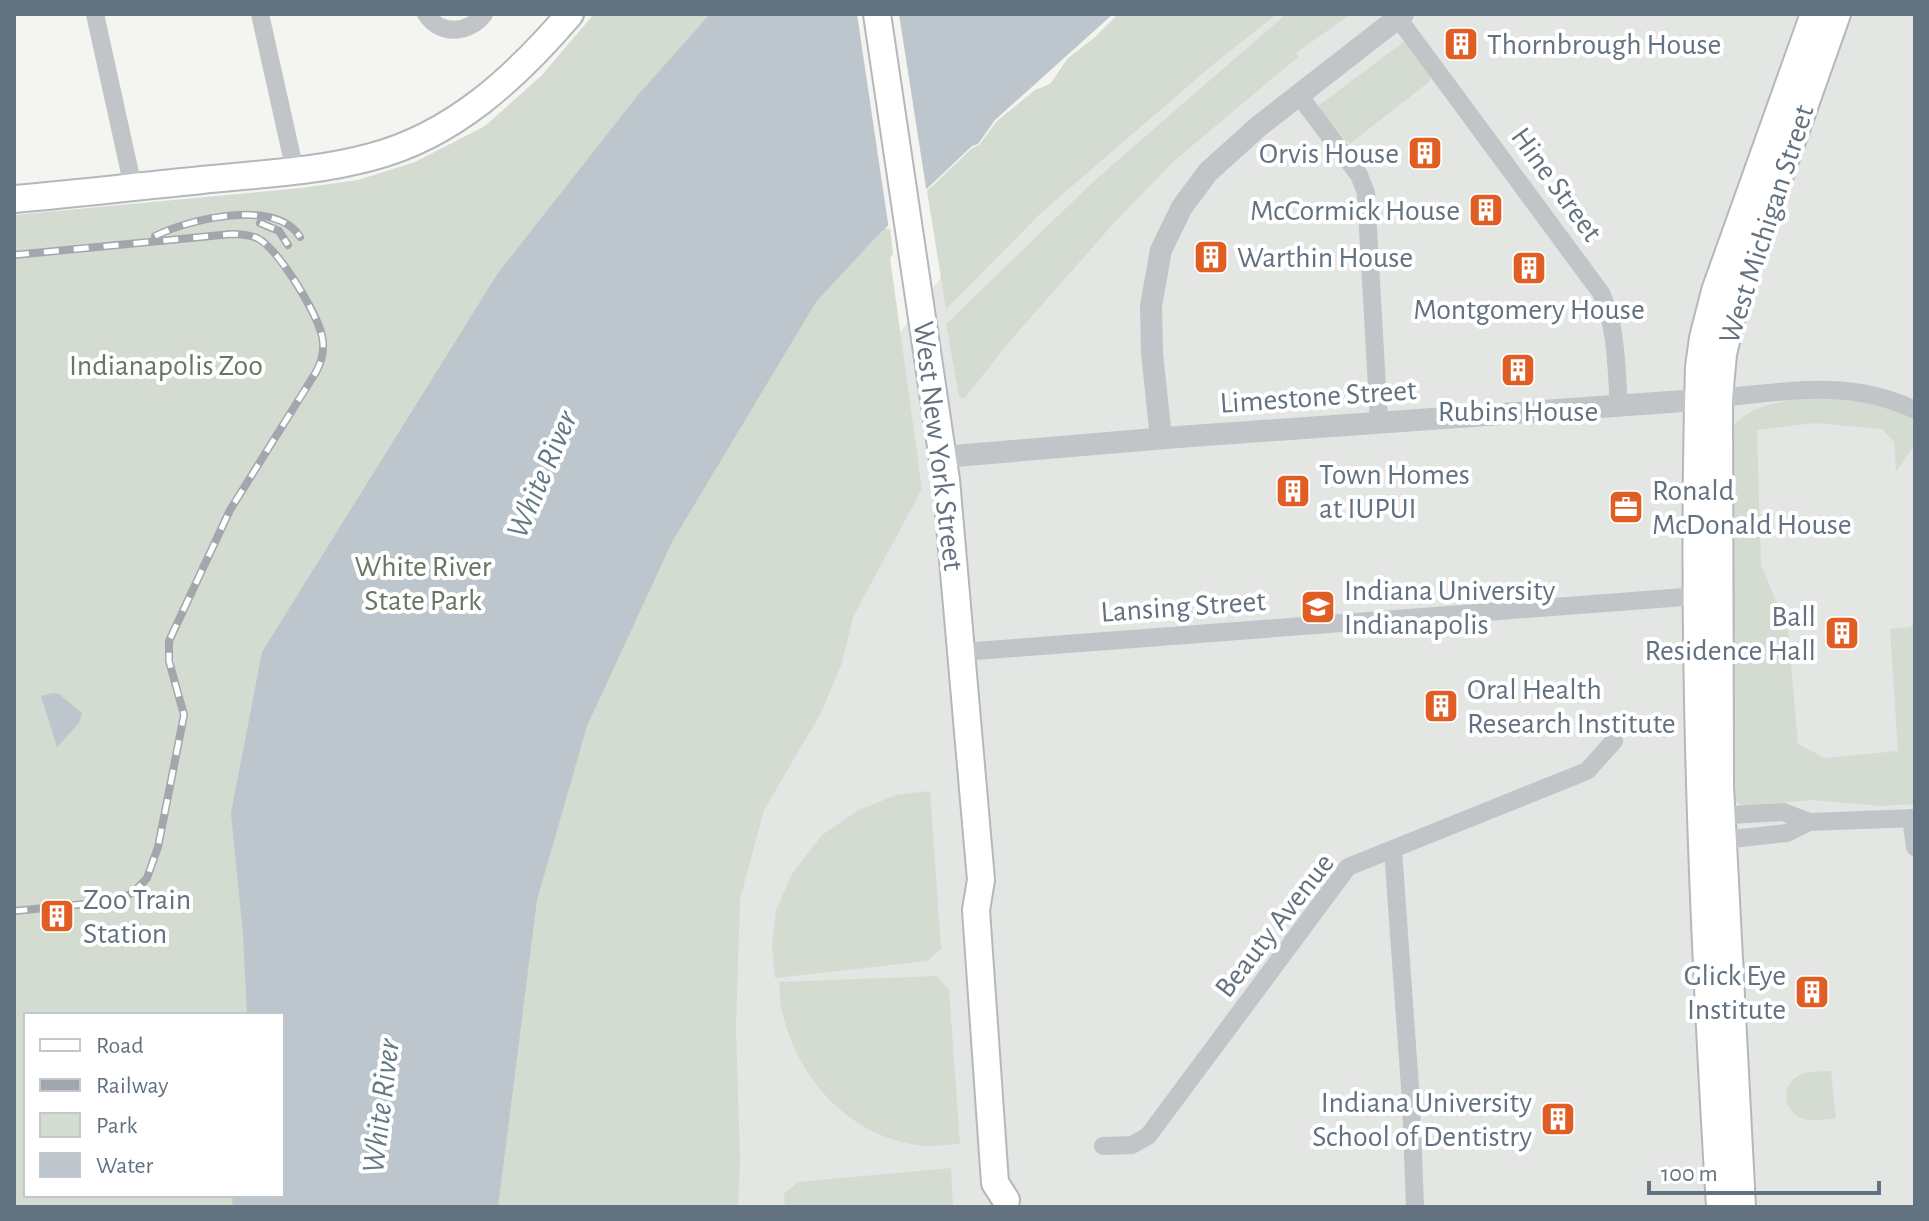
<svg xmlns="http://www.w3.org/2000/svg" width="1929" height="1221" font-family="'Alegreya Sans',sans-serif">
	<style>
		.built { fill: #e4e6e4 }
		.green { fill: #d4dbd1; fill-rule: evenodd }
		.water { fill: #bcc6cc }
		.pier { fill: #f4f4f0 }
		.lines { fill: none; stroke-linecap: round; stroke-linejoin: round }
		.secondary-casing { stroke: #b4b8bc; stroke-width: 30 }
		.minor { stroke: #c1c5c8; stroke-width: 18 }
		.tertiary { stroke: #c1c5c8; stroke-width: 22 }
		.secondary { stroke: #fff; stroke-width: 26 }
		.rail-casing { stroke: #a2a7ad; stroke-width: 8 }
		.rail { stroke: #fff; stroke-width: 5; stroke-dasharray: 15; stroke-linecap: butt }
		.labels { text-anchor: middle; stroke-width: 8; stroke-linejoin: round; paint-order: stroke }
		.poi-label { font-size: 30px; fill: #637281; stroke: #fff; text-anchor: start }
		.street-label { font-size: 30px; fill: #637281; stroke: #fff }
		.park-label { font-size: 30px; fill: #657862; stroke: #fff }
		.water-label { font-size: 32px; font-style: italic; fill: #637a85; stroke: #fff }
	</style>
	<rect width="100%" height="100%" fill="#f4f4f0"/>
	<polygon class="built" points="1221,14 1915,14 1915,1207 549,1207 736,552 1016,177"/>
	<g class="green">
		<path d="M594,14H853L886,229L890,227L893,254L890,258L922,489L853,617L842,663L821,713L764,810L740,899L736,1028L740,1159L738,1207H14V215L301,188L358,180L415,162L485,126L542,75ZM26,1015H282V1195H26Z"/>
		<polygon points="1277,14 1216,62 1042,212 946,309 927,191 972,148 979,145 997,121 1035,90 1050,84 1068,58 1094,38 1117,15"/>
		<polygon points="1286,14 1351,14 1296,53 1298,57 1174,161 1114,223 1010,341 964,399 959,396 946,324 1094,181"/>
		<polygon points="1406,40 1431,77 1429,82 1351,143 1347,142 1318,106"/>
		<path d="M1850,398C1871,401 1897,408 1915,421V444L1896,472L1894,442L1882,429L1815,423L1757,430L1761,565L1788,629L1798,744L1825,758L1898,751L1890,629L1910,627L1915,623V804L1881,806L1812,800L1742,806L1730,797L1727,434C1751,395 1809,399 1850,398Z"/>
		<polygon points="930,791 941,949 927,961 775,978 772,946 776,910 792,874 822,835 859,810 896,795"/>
		<path d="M937,976L949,990L960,1144C950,1144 939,1146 929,1146C857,1142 802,1086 784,1019C780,1007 780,994 779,982Z"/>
		<path d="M1831,1071L1836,1118C1826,1119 1813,1122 1804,1119C1783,1113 1780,1084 1800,1075C1809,1070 1821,1072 1831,1071Z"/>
		<polygon points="951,1168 953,1207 785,1207 784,1194 798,1182"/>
	</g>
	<g class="water">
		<polygon points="710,14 1113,14 995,120 978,144 972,146 877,236 816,302 672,542 587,726 537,900 498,1207 232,1207 233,1195 282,1195 282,1015 247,1015 243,935 231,813 262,652 498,273 638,95"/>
		<polygon points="53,693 59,694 82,713 79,723 57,747 41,696"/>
	</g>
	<polygon class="pier" points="857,14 899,14 927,194 889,230"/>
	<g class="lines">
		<g class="secondary-casing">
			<g id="secondary">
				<polyline points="877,14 946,480 981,880 976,910 995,1183 1006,1200"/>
				<path d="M14,199C77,194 139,186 202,180C258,174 316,172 371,157C453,136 516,77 570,14"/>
				<path d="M1720,1207C1703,927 1691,647 1699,367L1703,338L1715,291L1814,14"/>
				<polyline points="1742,1207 1720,786 1719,398 1723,354 1736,299 1837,14"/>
			</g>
		</g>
		<g class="minor">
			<polyline points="95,14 133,187"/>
			<polyline points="260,14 295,171"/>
			<path d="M426,14C440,36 469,34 484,14"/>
			<path d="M1398,18L1601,293C1617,327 1616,368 1619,405"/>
			<polyline points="1298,94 1359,175 1366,193 1379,422"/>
			<path d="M1708,399C1782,393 1846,377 1915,410"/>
			<polyline points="962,652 1697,596"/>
			<polyline points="1712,816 1783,812 1809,822 1915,818"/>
			<polyline points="1911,818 1915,847"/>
			<polyline points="1714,841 1787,833 1809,822"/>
			<polyline points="1393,850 1411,1101 1415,1207"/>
			<polyline points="1103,1146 1132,1145 1148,1136 1348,867 1587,771 1614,741"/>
		</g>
		<g class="tertiary">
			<polyline points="1161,438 1152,353 1151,306 1161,250 1182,207 1208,172 1259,126 1403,14"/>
			<polyline points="943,457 1178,437 1698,400"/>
		</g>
		<use href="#secondary" class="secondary"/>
		<g class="rail-casing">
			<g id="rail">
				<polyline points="260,223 279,231 288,245"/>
				<path d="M155,236C189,219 276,198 300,237"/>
				<path d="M14,255L232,234C241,234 249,235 257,238C278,248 317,313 322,336C325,349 322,361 316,372L230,510L169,641V661L184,715L158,847L147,878L134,892L116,901L14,911"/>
			</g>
		</g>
		<use href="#rail" class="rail"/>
	</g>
	<defs>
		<g id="building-square" transform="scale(1.8)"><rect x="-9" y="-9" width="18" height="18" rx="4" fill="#e05e24" stroke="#fff"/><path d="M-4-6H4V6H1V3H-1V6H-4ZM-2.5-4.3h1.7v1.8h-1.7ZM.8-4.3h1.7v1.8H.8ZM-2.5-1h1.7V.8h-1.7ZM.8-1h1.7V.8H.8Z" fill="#fff"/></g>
		<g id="office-square" transform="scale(1.8)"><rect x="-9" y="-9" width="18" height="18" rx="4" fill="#e05e24" stroke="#fff"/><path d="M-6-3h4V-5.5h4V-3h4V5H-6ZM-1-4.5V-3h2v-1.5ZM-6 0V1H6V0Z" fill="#fff"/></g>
		<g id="university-square" transform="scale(1.8)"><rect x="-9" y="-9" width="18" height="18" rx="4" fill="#e05e24" stroke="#fff"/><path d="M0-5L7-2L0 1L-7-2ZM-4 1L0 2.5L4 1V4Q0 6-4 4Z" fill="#fff"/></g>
	</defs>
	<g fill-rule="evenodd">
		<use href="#building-square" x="1461" y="44"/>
		<use href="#building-square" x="1425" y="153"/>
		<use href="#building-square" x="1486" y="210"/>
		<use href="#building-square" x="1211" y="257"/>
		<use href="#building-square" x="1529" y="268"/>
		<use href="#building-square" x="1518" y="370"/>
		<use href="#building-square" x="1293" y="491"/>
		<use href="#office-square" x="1626" y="507"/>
		<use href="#university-square" x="1318" y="607"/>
		<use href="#building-square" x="1842" y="633"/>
		<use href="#building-square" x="1441" y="706"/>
		<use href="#building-square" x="57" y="916"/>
		<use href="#building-square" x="1812" y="992"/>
		<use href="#building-square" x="1558" y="1119"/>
	</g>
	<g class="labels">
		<g class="poi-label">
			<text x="1487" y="54">Thornbrough House</text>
			<text x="1399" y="163" text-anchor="end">Orvis House</text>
			<text x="1460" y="220" text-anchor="end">McCormick House</text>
			<text x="1237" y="267">Warthin House</text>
			<text x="1529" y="319" text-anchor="middle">Montgomery House</text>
			<text x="1518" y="421" text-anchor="middle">Rubins House</text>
			<text x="1319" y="484">Town Homes<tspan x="1319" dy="34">at IUPUI</tspan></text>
			<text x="1652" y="500">Ronald<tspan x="1652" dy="34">McDonald House</tspan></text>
			<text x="1344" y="600">Indiana University<tspan x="1344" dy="34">Indianapolis</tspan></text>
			<text x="1816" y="626" text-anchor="end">Ball<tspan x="1816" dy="34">Residence Hall</tspan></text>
			<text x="1467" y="699">Oral Health<tspan x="1467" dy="34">Research Institute</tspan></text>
			<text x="83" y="909">Zoo Train<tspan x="83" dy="34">Station</tspan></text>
			<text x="1786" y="985" text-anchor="end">Glick Eye<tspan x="1786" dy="34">Institute</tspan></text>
			<text x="1532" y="1112" text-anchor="end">Indiana University<tspan x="1532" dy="34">School of Dentistry</tspan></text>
		</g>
		<g class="street-label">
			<text transform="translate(1557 184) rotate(54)" y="10">Hine Street</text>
			<text transform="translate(1766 224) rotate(-72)" y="10">West Michigan Street</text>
			<text transform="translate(1318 396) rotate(-4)" y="10">Limestone Street</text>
			<text transform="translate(939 446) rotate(83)" y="10">West New York Street</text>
			<text transform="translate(1183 606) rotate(-4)" y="10">Lansing Street</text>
			<text transform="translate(1274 925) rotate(-52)" y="10">Beauty Avenue</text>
		</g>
		<g class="park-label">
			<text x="166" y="375">Indianapolis Zoo</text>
			<text x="423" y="576">White River<tspan x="423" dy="34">State Park</tspan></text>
		</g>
		<g class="water-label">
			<text transform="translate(541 474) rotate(-67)" y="11">White River</text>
			<text transform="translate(380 1106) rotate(-83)" y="11">White River</text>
		</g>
	</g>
	<rect width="1929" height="1221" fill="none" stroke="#637281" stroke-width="32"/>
	<rect x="24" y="1013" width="260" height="184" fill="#ffffff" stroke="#c1c7cd" stroke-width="2"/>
	<rect x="40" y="1039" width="40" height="12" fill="#ffffff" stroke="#c1c7cd" stroke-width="2"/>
	<text x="96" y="1053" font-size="24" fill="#637281">Road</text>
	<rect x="40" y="1079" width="40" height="12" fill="#a2a7ad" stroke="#c1c7cd" stroke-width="2"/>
	<text x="96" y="1093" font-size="24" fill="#637281">Railway</text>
	<rect x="40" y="1113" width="40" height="24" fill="#d4dbd1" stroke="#c1c7cd" stroke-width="2"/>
	<text x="96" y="1133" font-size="24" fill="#637281">Park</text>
	<rect x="40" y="1153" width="40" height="24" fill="#bcc6cc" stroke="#c1c7cd" stroke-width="2"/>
	<text x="96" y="1173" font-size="24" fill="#637281">Water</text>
	<path d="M1649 1181v12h230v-12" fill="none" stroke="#637281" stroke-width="4"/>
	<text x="1661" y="1181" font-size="24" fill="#637281" stroke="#ffffff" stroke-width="6" paint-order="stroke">100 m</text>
</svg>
